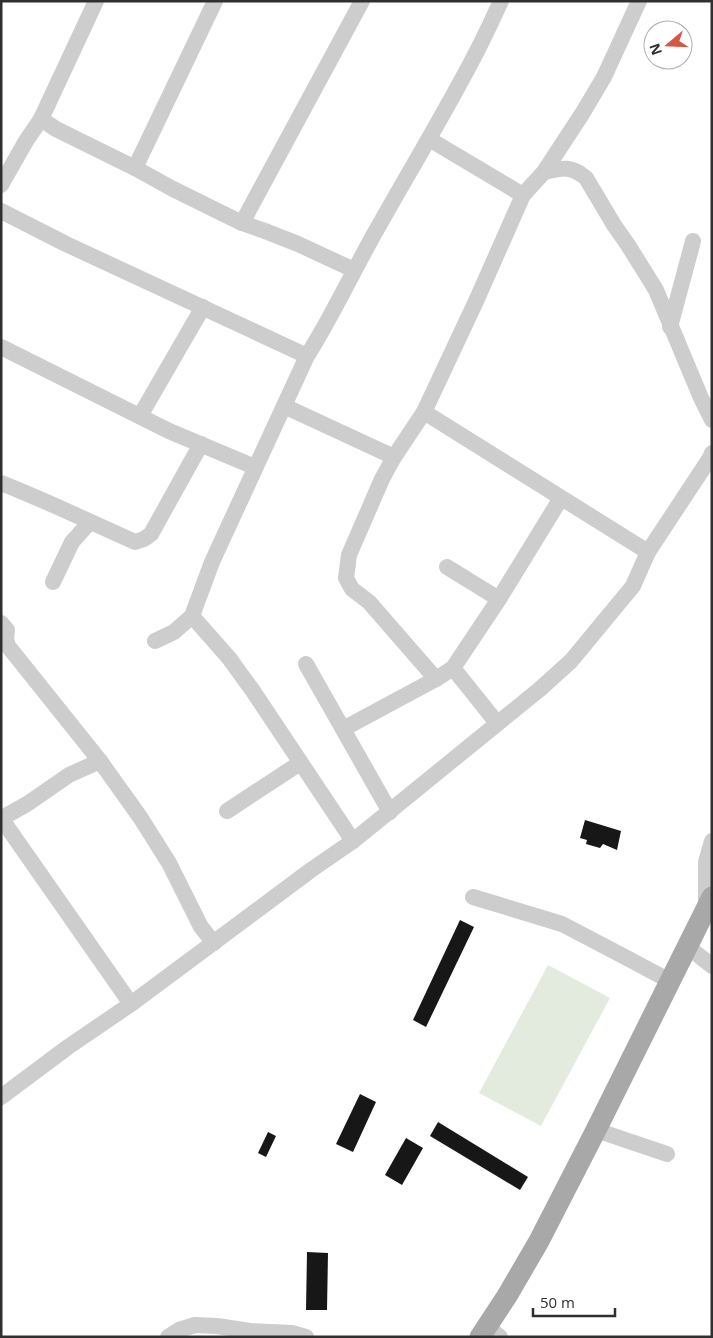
<svg xmlns="http://www.w3.org/2000/svg" width="713" height="1338" font-family="'Open Sans',sans-serif">
	<style>
		.green { fill: #e3ebdf }
		.building { fill: #171717 }
		.lines { fill: none; stroke-linecap: round; stroke-linejoin: round }
		.minor { stroke: #cdcdcd; stroke-width: 16 }
		.major { stroke: #a8a8a8; stroke-width: 21 }
	</style>
	<rect width="100%" height="100%" fill="#fff"/>
	<polygon class="green" points="548,965 610,998 541,1126 479,1093"/>
	<g class="building">
		<polygon points="585,820 621,831 617,850 603,844 600,848 586,844 587,840 580,838"/>
		<polygon points="460,920 474,927 426,1027 413,1020"/>
		<polygon points="360,1094 376,1102 353,1152 336,1144"/>
		<polygon points="438,1122 528,1177 520,1190 430,1136"/>
		<polygon points="268,1132 276,1136 266,1157 258,1153"/>
		<polygon points="406,1138 423,1148 402,1185 385,1175"/>
		<polygon points="307,1252 328,1253 327,1310 306,1310"/>
	</g>
	<g class="lines">
		<g class="minor">
			<polyline points="41,119 56,129 135,168 173,189 242,223 265,231 298,244 354,270"/>
			<polyline points="429,139 523,195"/>
			<polyline points="135,168 215,1"/>
			<path d="M544,172C562,168 571,165 586,178L614,225L628,245L656,290L701,398L712,420"/>
			<polyline points="1,185 26,141 41,119 96,1"/>
			<polyline points="1,211 66,244 307,356"/>
			<polyline points="242,223 362,1"/>
			<polyline points="670,327 693,241"/>
			<polyline points="1,347 169,431 255,467"/>
			<polyline points="284,406 394,457"/>
			<path d="M424,412C498,459 573,505 648,552"/>
			<polyline points="140,416 203,307"/>
			<path d="M1,483C47,501 90,522 135,542L144,539L151,534L201,444"/>
			<polyline points="447,567 499,599"/>
			<polyline points="53,582 72,542 90,522"/>
			<polyline points="192,616 229,658 253,691 353,841"/>
			<polyline points="1,623 7,630 6,639 8,646 100,761 140,817 169,863 201,927 214,943"/>
			<path d="M155,641L174,632L192,616L212,562L307,356C333,315 353,271 377,229C410,170 445,113 476,53C485,36 493,18 501,1"/>
			<polyline points="306,664 390,812"/>
			<polyline points="453,668 497,723"/>
			<polyline points="436,679 369,602 352,589 346,578 349,555 382,479 394,457 424,412 477,299 523,195 544,172 582,114 604,77 639,1"/>
			<polyline points="343,729 436,679 453,668 499,599 561,498"/>
			<polyline points="227,811 300,763"/>
			<polyline points="1,818 131,1004"/>
			<polyline points="2,818 27,804 69,775 100,761"/>
			<polyline points="473,897 562,924 625,957 670,981"/>
			<polyline points="706,907 706,862 712,841"/>
			<polyline points="687,946 712,966"/>
			<polyline points="1,1097 68,1047 131,1004 311,870 353,841 540,689 571,661 633,586 648,552 710,458 712,453"/>
			<polyline points="596,1130 667,1154"/>
			<polyline points="487,1326 500,1337"/>
			<polyline points="168,1337 179,1330 195,1325 217,1326 250,1331 292,1333 306,1337"/>
		</g>
		<polyline class="major" points="480,1337 507,1296 539,1241 596,1130 712,897"/>
	</g>
	<rect width="713" height="1338" fill="none" stroke="#303030" stroke-width="5"/>
	<g transform="translate(668 45) rotate(251)"><circle r="24" fill="#ffffff" stroke="#acacac"/>
	<path d="M0-4L9 19L0 12L-9 19Z" fill="#d65643"/>
	<text y="-8" font-size="14" font-weight="bold" text-anchor="middle" fill="#303030">N</text>
	</g>
	<path d="M533 1308v8h82v-8" fill="none" stroke="#303030" stroke-width="2.5"/>
	<text x="540" y="1308" font-size="15" fill="#303030" stroke="#ffffff" stroke-width="4" paint-order="stroke">50 m</text>
</svg>
